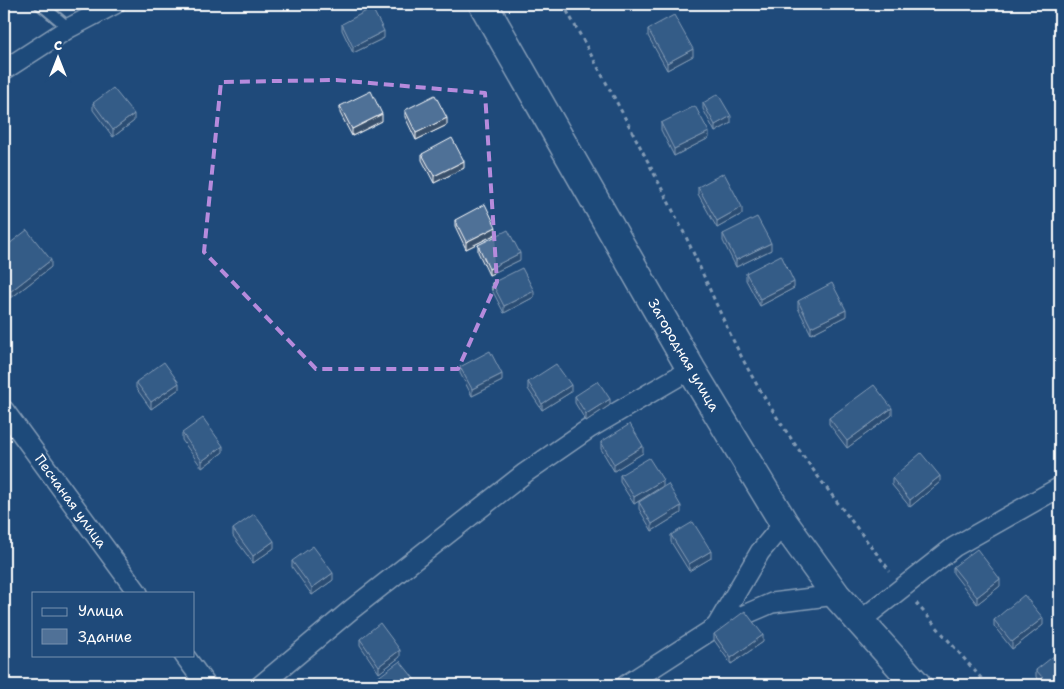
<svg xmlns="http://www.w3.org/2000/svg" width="1064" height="689" font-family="'Shantell Sans',sans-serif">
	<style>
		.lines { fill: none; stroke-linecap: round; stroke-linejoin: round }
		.lane-casing { stroke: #fff; stroke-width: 14 }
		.street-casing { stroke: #fff; stroke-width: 22 }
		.secondary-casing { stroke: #fff; stroke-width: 31 }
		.path { stroke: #fff; stroke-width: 3; stroke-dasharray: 4 4; stroke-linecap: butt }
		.lane { stroke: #1f4a7a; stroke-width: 10 }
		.street { stroke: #1f4a7a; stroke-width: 19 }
		.secondary { stroke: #1f4a7a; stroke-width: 28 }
		.wall { fill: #456182; stroke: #fff }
		.shaded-wall { fill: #384f6a; stroke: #fff }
		.building { fill: #507197; stroke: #fff }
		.marked { fill: none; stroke: #b68bdc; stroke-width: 4; stroke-dasharray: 10 6; stroke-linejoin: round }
		.labels { text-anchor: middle; stroke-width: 5; stroke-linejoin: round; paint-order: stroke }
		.street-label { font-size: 14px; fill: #fff; stroke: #1f4a7a }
	</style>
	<rect width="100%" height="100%" fill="#1f4a7a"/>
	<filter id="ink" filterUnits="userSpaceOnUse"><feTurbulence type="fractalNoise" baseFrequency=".02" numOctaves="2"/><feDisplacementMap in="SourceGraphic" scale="10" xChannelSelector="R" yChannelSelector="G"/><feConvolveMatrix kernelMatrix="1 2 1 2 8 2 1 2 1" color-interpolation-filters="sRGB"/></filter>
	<g filter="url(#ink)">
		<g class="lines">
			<g class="lane-casing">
				<polyline id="lane" points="40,4 69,28"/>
			</g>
			<g class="street-casing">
				<g id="street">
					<polyline points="4,70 69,28 115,4"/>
					<polyline points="4,410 138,593"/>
					<polyline points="860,621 954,547 1060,487"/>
					<polyline points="716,627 760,552 784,523"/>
					<polyline points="184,655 206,685"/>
					<polyline points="261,685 352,609 525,473 590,428 691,369"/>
					<polyline points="626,685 716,627 772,603 836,595"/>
				</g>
			</g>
			<g class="secondary-casing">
				<polyline id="secondary" points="483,4 691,369 784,523 836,595 917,685"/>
			</g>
			<g class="path">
				<path d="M563,4C606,81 647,158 686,237C710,288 731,342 760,390C798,454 845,512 890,571"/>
				<polyline points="916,603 987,685"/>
			</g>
			<use href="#lane" class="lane"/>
			<use href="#street" class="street"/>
			<use href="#secondary" class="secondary"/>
		</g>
		<g class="wall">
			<polygon points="342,24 384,38 353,53 342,30"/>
			<polygon points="648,29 693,56 667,70 648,36"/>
			<polygon points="93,103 134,121 113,137 93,110"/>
			<polygon points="703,103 731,123 715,132 703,109"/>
			<polygon points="340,106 382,121 352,136 340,113"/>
			<polygon points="405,110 447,125 416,140 405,117"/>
			<polygon points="661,123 709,138 674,156 661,130"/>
			<polygon points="422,154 464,168 434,183 422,160"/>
			<polygon points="698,187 742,214 717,228 698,194"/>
			<polygon points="455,220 496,234 466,249 455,226"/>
			<polygon points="723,234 771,250 736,267 723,241"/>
			<polygon points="478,245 520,260 489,275 478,252"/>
			<polygon points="4,248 51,267 11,298 4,289"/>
			<polygon points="746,273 794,288 760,306 746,280"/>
			<polygon points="492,283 534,297 504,313 492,290"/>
			<polygon points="798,301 846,316 811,334 798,308"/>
			<polygon points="460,367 502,381 472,396 460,373"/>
			<polygon points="136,382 179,389 151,409 136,388"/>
			<polygon points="528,382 571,392 542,410 528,389"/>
			<polygon points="575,396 610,405 586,421 575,403"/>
			<polygon points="892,415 847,448 829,424 829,418"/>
			<polygon points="182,433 223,452 202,468 182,440"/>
			<polygon points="601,442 643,453 614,471 601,449"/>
			<polygon points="620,475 663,486 634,504 620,482"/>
			<polygon points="892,478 940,482 910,507 892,485"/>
			<polygon points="639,502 681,513 652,531 639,509"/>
			<polygon points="233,529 274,548 253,563 233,536"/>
			<polygon points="671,535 711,558 689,571 671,542"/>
			<polygon points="292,561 333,580 312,595 292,567"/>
			<polygon points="953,567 1000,586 977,604 953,573"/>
			<polygon points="994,620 1043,625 1012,649 994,626"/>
			<polygon points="714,634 763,642 731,664 714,640"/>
			<polygon points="360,639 400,657 379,673 360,645"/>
			<polygon points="1036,670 1060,685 1043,685 1036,677"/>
		</g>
		<g class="shaded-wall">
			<polygon points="384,31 384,38 353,53 353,47"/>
			<polygon points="693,49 693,56 667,70 667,63"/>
			<polygon points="134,114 134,121 113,137 113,130"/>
			<polygon points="382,114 382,121 352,136 352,129"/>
			<polygon points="731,116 731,123 715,132 715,125"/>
			<polygon points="447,118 447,125 416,140 416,133"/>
			<polygon points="709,132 709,138 674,156 674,149"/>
			<polygon points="464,161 464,168 434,183 434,176"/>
			<polygon points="742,207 742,214 717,228 717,221"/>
			<polygon points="496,227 496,234 466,249 466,242"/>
			<polygon points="771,243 771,250 736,267 736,260"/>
			<polygon points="520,253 520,260 489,275 489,269"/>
			<polygon points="51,260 51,267 11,298 11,291"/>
			<polygon points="794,282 794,288 760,306 760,299"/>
			<polygon points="534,291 534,297 504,313 504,306"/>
			<polygon points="846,310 846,316 811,334 811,327"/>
			<polygon points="502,374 502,381 472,396 472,389"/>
			<polygon points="179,383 179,389 151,409 151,402"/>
			<polygon points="571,385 571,392 542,410 542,404"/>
			<polygon points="610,399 610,405 586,421 586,414"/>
			<polygon points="892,408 892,415 847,448 847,441"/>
			<polygon points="223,446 223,452 202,468 202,461"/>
			<polygon points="643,446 643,453 614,471 614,464"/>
			<polygon points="940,476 940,482 910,507 910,500"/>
			<polygon points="663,480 663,486 634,504 634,497"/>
			<polygon points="681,506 681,513 652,531 652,524"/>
			<polygon points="274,541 274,548 253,563 253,556"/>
			<polygon points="711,551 711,558 689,571 689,564"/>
			<polygon points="333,573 333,580 312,595 312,588"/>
			<polygon points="1000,579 1000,586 977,604 977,597"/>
			<polygon points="1043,618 1043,625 1012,649 1012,642"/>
			<polygon points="763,635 763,642 731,664 731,658"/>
			<polygon points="400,650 400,657 379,673 379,666"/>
			<polygon points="416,681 416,685 410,685"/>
		</g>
		<g class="building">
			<polygon points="372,8 384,31 353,47 342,24"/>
			<polygon points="674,15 693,49 667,63 648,29"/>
			<polygon points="113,88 134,114 113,130 93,103"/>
			<polygon points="371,91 382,114 352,129 340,106"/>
			<polygon points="718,94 731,116 715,125 703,103"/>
			<polygon points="435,95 447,118 416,133 405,110"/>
			<polygon points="695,106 709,132 674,149 661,123"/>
			<polygon points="452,138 464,161 434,176 422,154"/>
			<polygon points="724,173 742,207 717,221 698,187"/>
			<polygon points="485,204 496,227 466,242 455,220"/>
			<polygon points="757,217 771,243 736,260 723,234"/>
			<polygon points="27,230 51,260 11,291 4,283 4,248"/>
			<polygon points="508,230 520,253 489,269 478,245"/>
			<polygon points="781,255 794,282 760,299 746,273"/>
			<polygon points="522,268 534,291 504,306 492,283"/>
			<polygon points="832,283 846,310 811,327 798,301"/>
			<polygon points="490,351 502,374 472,389 460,367"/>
			<polygon points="164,362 179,383 151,402 136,382"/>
			<polygon points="556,364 571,385 542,404 528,382"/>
			<polygon points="598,381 610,399 586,414 575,396"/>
			<polygon points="874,385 892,408 847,441 829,418"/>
			<polygon points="203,418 223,446 202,461 182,433"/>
			<polygon points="630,424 643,446 614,464 601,442"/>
			<polygon points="921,453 940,476 910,500 892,478"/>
			<polygon points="649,458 663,480 634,497 620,475"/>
			<polygon points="668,484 681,506 652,524 639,502"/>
			<polygon points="254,514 274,541 253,556 233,529"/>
			<polygon points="693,522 711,551 689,564 671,535"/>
			<polygon points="313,546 333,573 312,588 292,561"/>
			<polygon points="977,549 1000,579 977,597 953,567"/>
			<polygon points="1024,595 1043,618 1012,642 994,620"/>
			<polygon points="745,611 763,635 731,658 714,634"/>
			<polygon points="380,623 400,650 379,666 360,639"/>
			<polygon points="1060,651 1060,682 1057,685 1049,685 1036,670"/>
			<polygon points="400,661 416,681 410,685 377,685 373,681"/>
		</g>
	</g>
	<path d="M0 0H1064V689H0ZM336,80L485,93L497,282L458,369H316L204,252L221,82Z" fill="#1f4a7a" fill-opacity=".55" fill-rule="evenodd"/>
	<path class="marked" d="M336,80L485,93L497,282L458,369H316L204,252L221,82Z"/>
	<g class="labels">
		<g class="street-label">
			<text transform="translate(684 355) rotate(60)" y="5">Загородная улица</text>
			<text transform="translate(71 501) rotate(54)" y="5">Песчаная улица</text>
		</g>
	</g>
	<rect width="1064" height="689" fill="none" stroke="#1f4a7a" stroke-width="20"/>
	<rect x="10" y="10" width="1044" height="669" fill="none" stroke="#fff" stroke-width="2" filter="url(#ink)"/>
	<rect x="32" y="592" width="162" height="65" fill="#1f4a7a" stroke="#7992af"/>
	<rect x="42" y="608" width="25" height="8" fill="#1f4a7a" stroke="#7992af"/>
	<text x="78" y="616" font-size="15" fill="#ffffff">Улица</text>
	<rect x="42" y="629" width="25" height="15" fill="#507197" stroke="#7992af"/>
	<text x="78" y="642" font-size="15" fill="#ffffff">Здание</text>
	<g transform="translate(58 58)" stroke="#1f4a7a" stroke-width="4" paint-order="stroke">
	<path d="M0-4L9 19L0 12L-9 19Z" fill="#ffffff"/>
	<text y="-8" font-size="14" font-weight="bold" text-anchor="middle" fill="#ffffff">С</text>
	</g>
</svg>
